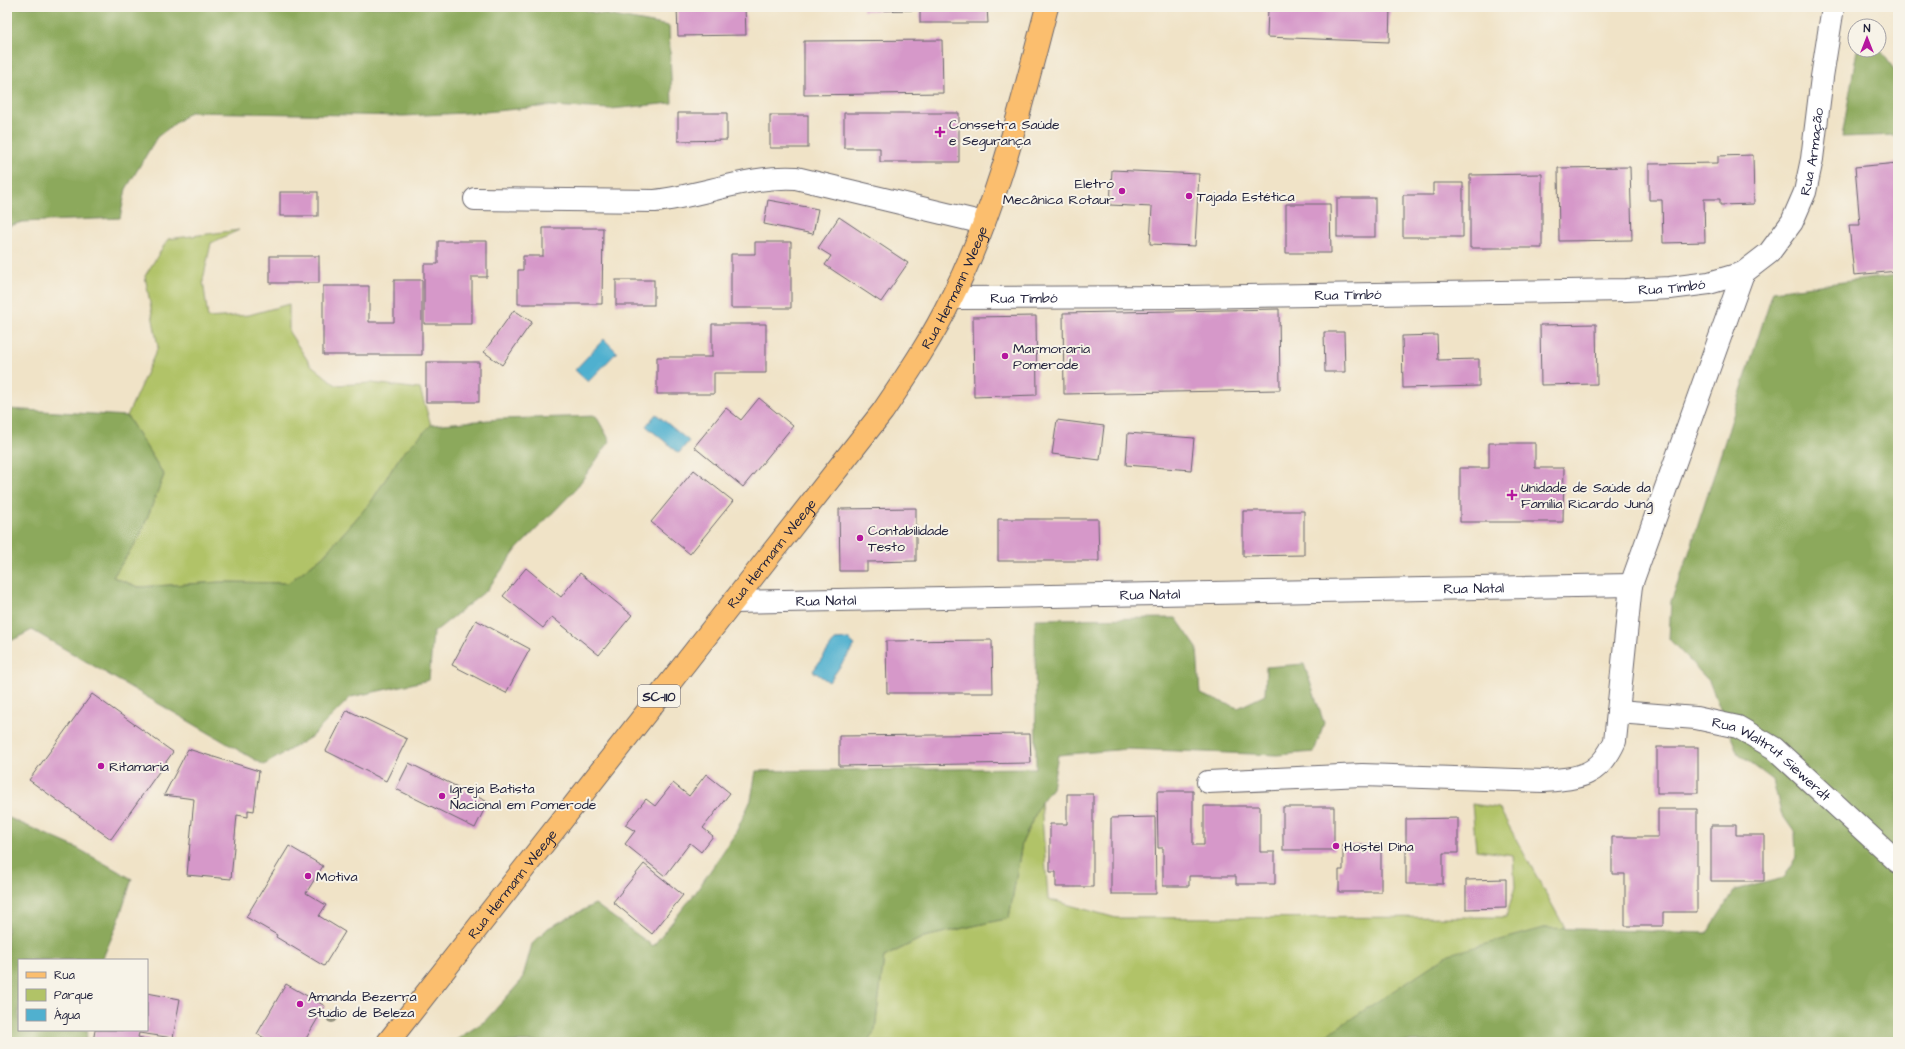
<svg xmlns="http://www.w3.org/2000/svg" width="1905" height="1049" font-family="'Architects Daughter',sans-serif">
	<style>
		.green { fill: #b1c367; stroke: #6a7251 }
		.forest { fill: #8ca95c; stroke: #57664c }
		.water { fill: #50b0cf; stroke: #396985 }
		.building { fill: #d698c9 }
		.lines { fill: none; stroke-linecap: round; stroke-linejoin: round }
		.street-casing { stroke: #6a666c; stroke-width: 24 }
		.primary-casing { stroke: #6a666c; stroke-width: 24 }
		.street { stroke: #fff; stroke-width: 22 }
		.primary { stroke: #fbbe6e; stroke-width: 22 }
		.tree { fill: #969381 }
		.poi-dot { fill: #b5179e; stroke: #f7f3e8; stroke-width: 1.5 }
		.labels { text-anchor: middle; stroke-width: 4; stroke-linejoin: round; paint-order: stroke }
		.shield { fill: #f7f3e8; stroke: #62616f; stroke-width: 1 }
		.shield-label { font-size: 13px; font-weight: bold; fill: #22223b }
		.poi-label { font-size: 14px; fill: #22223b; stroke: #f7f3e8; text-anchor: start }
		.street-label { font-size: 14px; fill: #22223b; stroke: #f7f3e8 }
	</style>
	<rect width="100%" height="100%" fill="#f7f3e8"/>
	<filter id="ink" filterUnits="userSpaceOnUse"><feTurbulence type="fractalNoise" baseFrequency=".025" numOctaves="2"/><feDisplacementMap in="SourceGraphic" scale="8" xChannelSelector="R" yChannelSelector="G"/><feConvolveMatrix kernelMatrix="1 2 1 2 8 2 1 2 1" color-interpolation-filters="sRGB"/></filter>
	<filter id="wash" filterUnits="userSpaceOnUse"><feTurbulence type="fractalNoise" baseFrequency=".012" numOctaves="4" result="noise"/><feDisplacementMap in="SourceGraphic" scale="16" xChannelSelector="R" yChannelSelector="G"/><feGaussianBlur stdDeviation="0.9" result="paint"/><feColorMatrix in="noise" values="0 0 0 0 0 0 0 0 0 0 0 0 0 0 0 0 0 1.4 0 .05"/><feComposite in="paint" operator="in"/></filter>
	<g filter="url(#wash)">
		<rect width="100%" height="100%" fill="#f0e3c7"/>
		<g class="green">
			<polygon points="239,230 211,243 203,280 208,318 249,315 289,304 289,332 310,364 336,385 372,383 420,389 431,425 401,455 371,502 323,556 288,583 221,582 138,587 113,577 140,536 164,475 127,416 158,347 145,276 168,239"/>
			<polygon points="1041,802 1048,899 1116,918 1506,917 1515,887 1513,855 1476,850 1472,804 1499,808 1566,930 1544,928 1325,1035 1323,1042 868,1042 875,1030 884,957 924,937 1009,918 1022,843"/>
		</g>
		<g class="forest">
			<polygon points="9,7 587,7 586,11 669,26 672,103 611,109 549,106 485,112 403,116 190,112 157,137 126,189 120,218 22,222 7,227 7,9"/>
			<polygon points="1879,48 1898,75 1898,135 1842,137 1857,50 1879,50"/>
			<polygon points="1898,275 1898,1042 1323,1042 1325,1036 1449,954 1544,928 1707,933 1735,890 1784,878 1796,857 1795,833 1781,813 1773,780 1738,754 1709,681 1669,639 1671,601 1688,556 1773,291"/>
			<polygon points="7,409 127,416 164,475 140,536 113,577 138,587 221,582 288,583 323,556 371,502 401,455 431,425 500,419 596,416 610,441 575,490 517,549 487,590 433,633 429,680 351,697 311,737 264,765 32,630 7,643"/>
			<polygon points="1176,618 1197,648 1200,694 1238,708 1265,695 1266,667 1304,664 1324,723 1314,752 1277,755 1128,749 1058,755 1052,788 1041,802 1022,843 1009,918 924,937 884,957 875,1030 868,1042 453,1042 485,1021 522,980 532,944 548,928 595,904 653,946 696,892 735,834 751,800 756,771 1036,768 1035,619"/>
			<polygon points="7,817 77,848 132,879 117,925 102,960 19,960 19,1030 88,1030 85,1042 7,1042"/>
		</g>
		<g class="water">
			<polygon points="604,339 617,352 588,382 575,370"/>
			<polygon points="656,414 689,441 679,453 646,426"/>
			<polygon points="848,639 855,645 829,682 813,671 835,640"/>
		</g>
		<g id="blocks">
			<g class="building">
				<polygon points="677,7 745,7 746,35 678,36"/>
				<polygon points="863,7 987,7 988,23 920,23 920,10 863,11"/>
				<polygon points="1268,7 1390,7 1389,42 1267,37"/>
				<polygon points="942,40 943,93 804,95 804,41"/>
				<polygon points="678,113 727,113 727,140 678,141"/>
				<polygon points="844,113 959,113 959,162 880,162 880,148 844,148"/>
				<rect x="770" y="115" width="38" height="33"/>
				<polygon points="1753,155 1754,204 1720,205 1720,199 1704,199 1705,242 1663,243 1662,200 1649,200 1649,164 1718,163 1718,156"/>
				<polygon points="1898,163 1898,271 1854,275 1849,225 1860,225 1855,167"/>
				<polygon points="1630,167 1632,240 1559,241 1558,168"/>
				<polygon points="1112,170 1199,174 1195,246 1150,244 1152,207 1110,205"/>
				<polygon points="1542,174 1542,248 1470,248 1470,175"/>
				<polygon points="1433,183 1463,183 1463,237 1403,237 1403,195 1433,195"/>
				<rect x="280" y="192" width="38" height="24"/>
				<rect x="1337" y="198" width="38" height="39"/>
				<polygon points="768,200 818,209 813,234 764,224"/>
				<polygon points="1286,204 1330,204 1331,253 1286,253"/>
				<polygon points="839,217 908,263 881,302 825,265 831,256 818,248"/>
				<polygon points="543,228 603,228 602,304 518,304 518,270 523,270 523,256 543,256"/>
				<polygon points="438,241 487,241 487,277 472,277 472,324 424,324 424,264 438,264"/>
				<polygon points="755,242 791,242 791,308 731,308 731,254 755,254"/>
				<rect x="270" y="256" width="49" height="27"/>
				<polygon points="394,280 422,280 422,355 323,355 323,286 369,286 369,322 394,322"/>
				<rect x="616" y="280" width="38" height="25"/>
				<polygon points="1279,309 1280,390 1064,394 1063,313"/>
				<polygon points="514,310 532,322 502,365 484,352"/>
				<polygon points="1036,316 1037,395 974,397 973,317"/>
				<polygon points="712,324 766,324 766,373 714,373 714,394 657,394 657,357 712,357"/>
				<polygon points="1596,324 1597,384 1541,385 1540,325"/>
				<polygon points="1324,332 1344,332 1345,372 1325,372"/>
				<polygon points="1437,335 1438,360 1479,359 1479,386 1403,388 1402,336"/>
				<rect x="426" y="362" width="53" height="40"/>
				<polygon points="759,398 793,426 743,487 694,447 726,408 741,420"/>
				<polygon points="1057,420 1104,426 1100,460 1052,454"/>
				<polygon points="1128,433 1194,438 1191,470 1126,465"/>
				<polygon points="1489,443 1535,443 1535,468 1564,468 1563,522 1460,522 1460,468 1489,468"/>
				<polygon points="694,470 733,501 690,554 651,522"/>
				<polygon points="916,508 916,561 867,562 867,571 840,571 839,509"/>
				<polygon points="1243,511 1304,511 1304,555 1243,556"/>
				<polygon points="998,519 1098,519 1099,561 998,561"/>
				<polygon points="526,568 561,597 580,573 632,615 599,655 552,617 543,628 503,596"/>
				<polygon points="476,620 530,649 506,693 452,665"/>
				<polygon points="992,640 993,693 887,693 886,641"/>
				<polygon points="92,694 173,752 111,839 29,780"/>
				<polygon points="347,710 407,739 386,781 326,751"/>
				<polygon points="1030,734 1031,763 839,766 839,736"/>
				<rect x="1657" y="747" width="41" height="46"/>
				<polygon points="188,749 259,771 254,811 248,810 248,817 237,815 231,879 187,875 194,799 164,795"/>
				<polygon points="409,763 488,802 475,828 396,789"/>
				<polygon points="706,774 730,793 703,828 713,836 701,852 690,843 665,876 625,844 635,831 625,825 646,799 655,806 673,783 689,796"/>
				<polygon points="1157,791 1193,791 1193,845 1204,845 1204,806 1260,806 1260,852 1275,852 1275,884 1236,884 1236,876 1189,876 1189,886 1163,886 1163,848 1158,848"/>
				<polygon points="1067,794 1093,794 1093,887 1056,887 1056,872 1050,872 1050,824 1067,824"/>
				<rect x="1283" y="807" width="51" height="43"/>
				<polygon points="1658,809 1697,809 1697,912 1663,912 1663,926 1625,926 1625,874 1612,874 1612,837 1658,837"/>
				<polygon points="1155,817 1156,894 1111,894 1111,818"/>
				<polygon points="1458,818 1458,853 1443,853 1443,884 1406,884 1406,819"/>
				<polygon points="1711,825 1736,825 1736,835 1764,835 1764,881 1711,881"/>
				<polygon points="1343,845 1381,845 1381,892 1339,892 1339,870 1343,870"/>
				<polygon points="289,846 323,866 306,893 326,905 319,916 345,932 324,966 276,937 277,935 246,917"/>
				<polygon points="644,864 683,895 652,934 613,902"/>
				<polygon points="1506,879 1506,908 1466,909 1466,880"/>
				<polygon points="286,984 325,1006 304,1042 272,1042 257,1034"/>
				<polygon points="147,993 180,999 173,1038 139,1033 138,1037 161,1042 93,1042 95,1030 147,1030"/>
			</g>
		</g>
	</g>
	<g filter="url(#ink)">
		<use href="#blocks" fill-opacity="0" stroke="#6a666c" stroke-width="1"/>
		<g class="lines">
			<g class="street-casing">
				<g id="street">
					<path d="M475,199L655,201C703,196 748,175 796,178L984,223"/>
					<path id="s1" d="M952,298L1188,297L1626,290L1670,288L1709,283L1743,273L1769,253L1792,222L1805,192L1812,159L1822,77L1833,7"/>
					<polyline points="1631,585 1743,273"/>
					<path id="s2" d="M734,602L1631,585L1615,741C1599,777 1579,778 1544,781L1362,775L1208,782"/>
					<path id="s3" d="M1618,712L1696,718L1738,727L1774,748L1898,862"/>
				</g>
			</g>
			<g class="primary-casing">
				<g id="primary">
					<path id="s4" d="M388,1042L883,411C908,374 933,337 952,297C998,206 1021,105 1047,7"/>
				</g>
			</g>
			<use href="#street" class="street"/>
			<use href="#primary" class="primary"/>
		</g>
		<circle class="tree" cx="332" cy="1017" r="6"/>
	</g>
	<g class="poi-dot">
		<path d="M938 126h4v4h4v4h-4v4h-4v-4h-4v-4h4z"/>
		<circle cx="1122" cy="191" r="4"/>
		<circle cx="1189" cy="196" r="4"/>
		<circle cx="1005" cy="356" r="4"/>
		<path d="M1510 489h4v4h4v4h-4v4h-4v-4h-4v-4h4z"/>
		<circle cx="860" cy="538" r="4"/>
		<circle cx="101" cy="766" r="4"/>
		<circle cx="442" cy="796" r="4"/>
		<circle cx="1336" cy="846" r="4"/>
		<circle cx="308" cy="876" r="4"/>
		<circle cx="300" cy="1004" r="4"/>
	</g>
	<g class="labels">
		<rect class="shield" x="638" y="685" width="42" height="22" rx="3"/>
		<g class="shield-label">
			<text x="659" y="701">SC-110</text>
		</g>
		<g class="poi-label">
			<text x="949" y="129">Conssetra Saúde<tspan x="949" dy="16">e Segurança</tspan></text>
			<text x="1114" y="188" text-anchor="end">Eletro<tspan x="1114" dy="16">Mecânica Rotaur</tspan></text>
			<text x="1197" y="201">Tajada Estética</text>
			<text x="1013" y="353">Marmoraria<tspan x="1013" dy="16">Pomerode</tspan></text>
			<text x="1521" y="492">Unidade de Saúde da<tspan x="1521" dy="16">Família Ricardo Jung</tspan></text>
			<text x="868" y="535">Contabilidade<tspan x="868" dy="16">Testo</tspan></text>
			<text x="109" y="771">Ritamaria</text>
			<text x="450" y="793">Igreja Batista<tspan x="450" dy="16">Nacional em Pomerode</tspan></text>
			<text x="1344" y="851">Hostel Dina</text>
			<text x="316" y="881">Motiva</text>
			<text x="308" y="1001">Amanda Bezerra<tspan x="308" dy="16">Studio de Beleza</tspan></text>
		</g>
		<g class="street-label">
			<text dy="5" stroke="none"><textPath href="#s1" startOffset="938">Rua Armação</textPath></text>
			<text dy="5" stroke="none"><textPath href="#s1" startOffset="720">Rua Timbó</textPath></text>
			<text dy="5" stroke="none"><textPath href="#s4" startOffset="945">Rua Hermann Weege</textPath></text>
			<text dy="5" stroke="none"><textPath href="#s1" startOffset="396">Rua Timbó</textPath></text>
			<text dy="5" stroke="none"><textPath href="#s1" startOffset="72">Rua Timbó</textPath></text>
			<text dy="5" stroke="none"><textPath href="#s4" startOffset="621">Rua Hermann Weege</textPath></text>
			<text dy="5" stroke="none"><textPath href="#s2" startOffset="740">Rua Natal</textPath></text>
			<text dy="5" stroke="none"><textPath href="#s2" startOffset="416">Rua Natal</textPath></text>
			<text dy="5" stroke="none"><textPath href="#s2" startOffset="92">Rua Natal</textPath></text>
			<text dy="5" stroke="none"><textPath href="#s3" startOffset="166">Rua Waltrut Siewerdt</textPath></text>
			<text dy="5" stroke="none"><textPath href="#s4" startOffset="201">Rua Hermann Weege</textPath></text>
		</g>
	</g>
	<rect width="1905" height="1049" fill="none" stroke="#f7f3e8" stroke-width="24"/>
	<rect x="18" y="959" width="130" height="72" fill="#f7f3e8" stroke="#a29fa3"/>
	<rect x="26" y="972" width="20" height="6" fill="#fbbe6e" stroke="#a29fa3"/>
	<text x="54" y="979" font-size="12" fill="#22223b">Rua</text>
	<rect x="26" y="989" width="20" height="12" fill="#b1c367" stroke="#a29fa3"/>
	<text x="54" y="999" font-size="12" fill="#22223b">Parque</text>
	<rect x="26" y="1009" width="20" height="12" fill="#50b0cf" stroke="#a29fa3"/>
	<text x="54" y="1019" font-size="12" fill="#22223b">Água</text>
	<g transform="translate(1867 38)"><circle r="19" fill="#f7f3e8" stroke="#a29fa3"/>
	<path d="M0-3L7 15L0 10L-7 15Z" fill="#b5179e"/>
	<text y="-6" font-size="11" font-weight="bold" text-anchor="middle" fill="#22223b">N</text>
	</g>
</svg>
